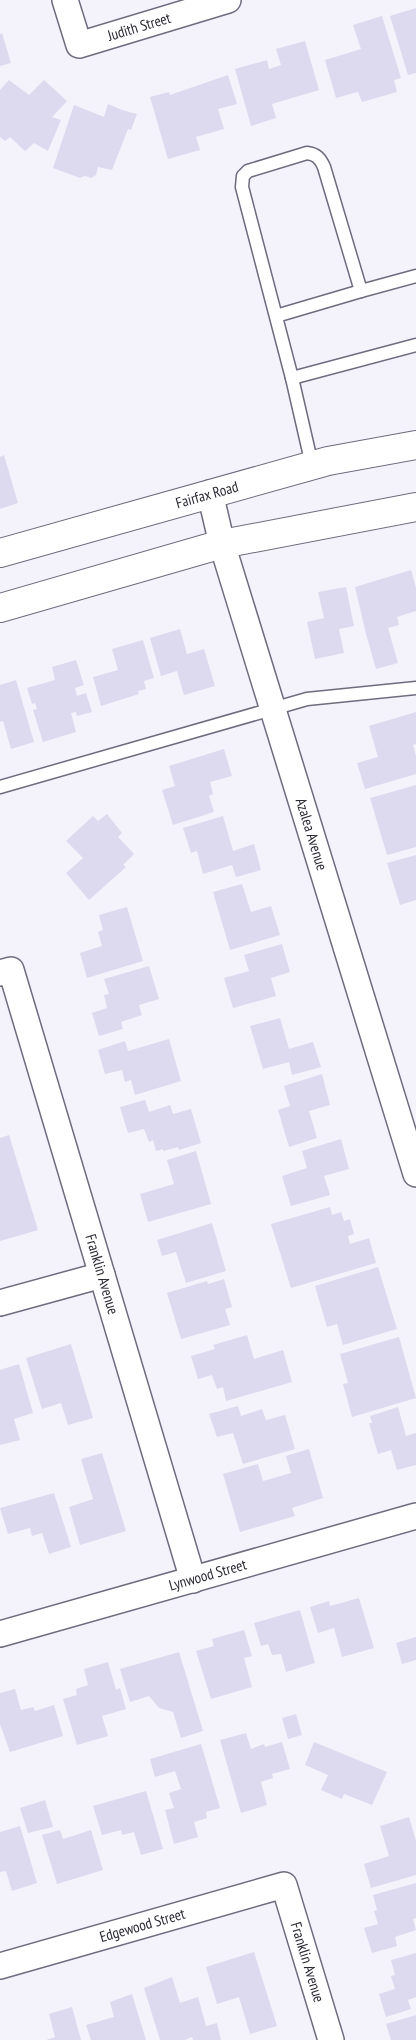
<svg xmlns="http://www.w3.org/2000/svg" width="416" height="2040" font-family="'PT Sans Narrow',sans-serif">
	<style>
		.building { fill: #ddd9ef }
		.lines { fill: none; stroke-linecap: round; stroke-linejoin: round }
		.lane-casing { stroke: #6f6b7e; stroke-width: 15 }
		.street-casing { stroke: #6f6b7e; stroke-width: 28 }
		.secondary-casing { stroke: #6f6b7e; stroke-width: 30 }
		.lane { stroke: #fff; stroke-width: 12 }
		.street { stroke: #fff; stroke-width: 25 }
		.secondary { stroke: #fff; stroke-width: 28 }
		.labels { text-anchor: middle; stroke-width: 4; stroke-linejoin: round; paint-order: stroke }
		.street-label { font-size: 15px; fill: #2b2932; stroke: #fff }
	</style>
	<rect width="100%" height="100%" fill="#f4f3fc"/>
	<g class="building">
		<polygon points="416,8 416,73 408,75 390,16"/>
		<polygon points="382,16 401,78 394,80 397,92 362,102 358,92 336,98 325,60 361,49 353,25"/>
		<polygon points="2,33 11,63 0,66 0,34"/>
		<polygon points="305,41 319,90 272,104 276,118 251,126 235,69 267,60 269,69 281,65 276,49"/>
		<polygon points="228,75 237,104 218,109 224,129 196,137 200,150 168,159 150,97 169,92 170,95"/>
		<polygon points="9,80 29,95 44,80 67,101 52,117 61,120 48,151 34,143 25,151 10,137 5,141 0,137 0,90"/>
		<polygon points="108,104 122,110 137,114 131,130 128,129 112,170 98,167 96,175 91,178 85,176 80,178 53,168 74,105 104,117"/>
		<polygon points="4,455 18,503 0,509 0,457"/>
		<polygon points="411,570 416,588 416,611 397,617 399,625 388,628 398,663 376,669 366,634 355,587"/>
		<polygon points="346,587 354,626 339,629 344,653 315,659 307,622 324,618 318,592"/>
		<polygon points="180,629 187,654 204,649 215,686 184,695 177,671 161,676 150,638"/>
		<polygon points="143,640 154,678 144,681 146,689 138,691 139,694 101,706 93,677 118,670 112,649"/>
		<polygon points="76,660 84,685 75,688 77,696 86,693 92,712 77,716 76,712 71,713 76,732 43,742 33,710 37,709 35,703 32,704 27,688 55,680 52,667"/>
		<polygon points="16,680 34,742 11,749 3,721 0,722 0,685"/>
		<polygon points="416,712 416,744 413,745 416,756 416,774 365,789 357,763 378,757 369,726"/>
		<polygon points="224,749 232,776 210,782 213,794 209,796 214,812 173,825 162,790 175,786 169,766"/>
		<polygon points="416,785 416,847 387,855 370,798"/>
		<polygon points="107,814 122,833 118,837 134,854 123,865 126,867 89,900 66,873 83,858 66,841 93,816 98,821"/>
		<polygon points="223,816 233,851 254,844 261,870 236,877 232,865 203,874 197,851 191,853 183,828"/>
		<polygon points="416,855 416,900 400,905 387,863"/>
		<polygon points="242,884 251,912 271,906 280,935 230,950 213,892"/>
		<polygon points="127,907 143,961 87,978 80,953 102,946 98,932 103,930 99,915"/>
		<polygon points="282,944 290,972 271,978 276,996 233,1008 224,978 249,971 244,955"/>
		<polygon points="149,966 159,999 139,1005 142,1015 121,1022 123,1029 99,1036 92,1013 107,1008 104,995 109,994 104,979"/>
		<polygon points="280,1018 289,1049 313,1042 321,1067 292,1075 289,1062 263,1069 250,1026"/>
		<polygon points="169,1039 181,1081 135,1095 131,1080 125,1082 122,1070 105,1074 98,1050 125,1041 128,1051"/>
		<polygon points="322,1074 330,1105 309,1111 317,1138 289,1147 278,1110 290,1106 284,1086"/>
		<polygon points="145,1100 149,1112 170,1105 173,1114 191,1109 201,1143 179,1150 178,1147 163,1151 163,1149 156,1151 153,1140 149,1142 144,1129 128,1133 120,1107"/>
		<polygon points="9,1135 38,1230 0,1241 0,1138"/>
		<polygon points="341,1139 349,1169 324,1176 330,1195 291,1206 282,1176 307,1168 302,1151"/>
		<polygon points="196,1151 211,1204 148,1222 140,1194 174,1184 167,1160"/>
		<polygon points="330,1207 332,1215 341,1212 344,1221 350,1219 354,1234 348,1236 350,1244 369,1238 376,1263 291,1288 271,1224"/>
		<polygon points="212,1223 226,1271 186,1283 176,1252 162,1256 157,1240"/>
		<polygon points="378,1267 397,1329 343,1345 337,1324 327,1327 315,1286"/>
		<polygon points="224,1279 232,1307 225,1309 230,1325 181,1339 167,1293 207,1281 208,1284"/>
		<polygon points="247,1335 254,1359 283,1350 292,1382 226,1401 223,1387 217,1389 212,1375 198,1379 191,1356 215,1349 213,1345"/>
		<polygon points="399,1337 416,1398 352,1417 343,1384 348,1383 340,1354"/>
		<polygon points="71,1344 93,1418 68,1425 61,1403 42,1409 26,1358"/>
		<polygon points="19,1364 33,1413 14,1419 20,1440 0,1445 0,1370"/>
		<polygon points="238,1406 241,1416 262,1409 266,1420 285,1415 295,1449 243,1464 233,1433 217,1437 209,1414"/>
		<polygon points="398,1407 406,1436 416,1433 416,1465 397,1470 391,1450 378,1454 369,1423 372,1423 370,1416"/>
		<polygon points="309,1449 323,1498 292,1508 295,1516 240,1532 223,1474 258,1464 263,1481 291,1473 286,1456"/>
		<polygon points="102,1453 126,1531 80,1545 69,1507 93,1499 81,1459"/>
		<polygon points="54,1493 71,1547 49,1554 42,1533 32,1536 30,1528 8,1534 0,1508"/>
		<polygon points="359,1598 374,1648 342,1657 334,1628 318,1633 310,1607 329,1601 330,1606"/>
		<polygon points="300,1610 315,1663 286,1672 281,1654 272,1655 268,1644 261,1646 254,1623"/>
		<polygon points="244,1630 252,1656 244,1658 252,1687 211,1699 196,1651 214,1646 212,1639"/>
		<polygon points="416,1637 416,1660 402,1664 396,1643"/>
		<polygon points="179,1652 203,1731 181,1738 173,1712 159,1708 149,1696 130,1702 120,1669"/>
		<polygon points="108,1662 116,1690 120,1688 126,1709 102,1716 108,1736 77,1745 63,1699 77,1695 76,1689 88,1685 84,1669"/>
		<polygon points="15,1689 21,1710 33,1707 35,1711 54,1705 63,1736 10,1752 0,1724 0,1693"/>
		<polygon points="296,1714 302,1735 288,1739 282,1718"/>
		<polygon points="246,1733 251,1749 264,1744 265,1747 282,1742 290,1769 272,1774 273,1778 261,1782 267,1805 241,1813 220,1740"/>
		<polygon points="314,1742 387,1772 372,1805 344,1794 342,1799 321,1790 328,1775 305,1765"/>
		<polygon points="201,1744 220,1808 206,1812 207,1818 194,1822 198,1837 174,1844 165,1810 174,1808 169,1793 181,1789 175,1771 155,1777 150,1759"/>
		<polygon points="146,1791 163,1849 141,1855 134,1832 122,1835 121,1830 102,1835 93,1806"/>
		<polygon points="45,1800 53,1827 28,1833 20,1808"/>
		<polygon points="409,1817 416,1841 416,1875 371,1888 364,1864 389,1856 380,1826"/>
		<polygon points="20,1826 37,1883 12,1891 6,1871 0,1872 0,1832"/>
		<polygon points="60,1830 63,1839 91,1830 103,1870 57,1884 42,1835"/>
		<polygon points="416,1883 416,1918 413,1919 416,1930 395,1937 397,1946 372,1953 364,1928 378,1924 374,1911 377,1910 373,1895"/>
		<polygon points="254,1952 277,2026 250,2034 239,1997 217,2004 206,1967"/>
		<polygon points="416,1953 416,1997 408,2000 411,2009 386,2017 379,1994 395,1989 391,1976 395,1975 391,1960"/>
		<polygon points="172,1977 180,2003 198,1997 206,2026 217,2023 221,2040 193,2040 192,2037 185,2040 160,2040 144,1988"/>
		<polygon points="132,1994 146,2040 91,2040 86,2025 114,2017 110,2002"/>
		<polygon points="72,2007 81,2040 46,2040 55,2037 49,2014"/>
		<polygon points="416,2015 416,2040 391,2040 386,2024"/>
	</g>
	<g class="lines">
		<g class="lane-casing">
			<g id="lane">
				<polyline points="361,291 416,276"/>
				<path d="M276,316L361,291L324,167C320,158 316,154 307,153L248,171L243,176L242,187L292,378"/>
				<polyline points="312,465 292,378 416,345"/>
				<polyline points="0,787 307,699 416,688"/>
			</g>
		</g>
		<g class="street-casing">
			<g id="street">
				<path id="s1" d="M65,0L79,45L228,0"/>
				<path id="s2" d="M210,493L222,544L416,1174"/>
				<path id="s3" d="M0,973L11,970L193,1580"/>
				<polyline points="0,1303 102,1275"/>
				<path id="s4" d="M0,1634L416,1516"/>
				<path id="s5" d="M0,1966L284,1885L331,2040"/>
			</g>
		</g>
		<g class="secondary-casing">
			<g id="secondary">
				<path id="s6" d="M0,553L328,461L416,445"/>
				<polyline points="0,608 222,544 416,507"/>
			</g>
		</g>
		<use href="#lane" class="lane"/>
		<use href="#street" class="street"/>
		<use href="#secondary" class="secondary"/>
	</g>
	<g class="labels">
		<g class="street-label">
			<text dy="5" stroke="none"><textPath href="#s1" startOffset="110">Judith Street</textPath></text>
			<text dy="5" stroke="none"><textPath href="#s6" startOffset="215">Fairfax Road</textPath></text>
			<text dy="5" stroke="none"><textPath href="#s2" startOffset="356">Azalea Avenue</textPath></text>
			<text dy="5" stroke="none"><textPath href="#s3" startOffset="329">Franklin Avenue</textPath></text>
			<text dy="5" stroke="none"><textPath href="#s4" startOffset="216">Lynwood Street</textPath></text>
			<text dy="5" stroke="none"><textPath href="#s5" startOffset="148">Edgewood Street</textPath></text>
			<text dy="5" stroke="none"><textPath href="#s5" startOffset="376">Franklin Avenue</textPath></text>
		</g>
	</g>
</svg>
